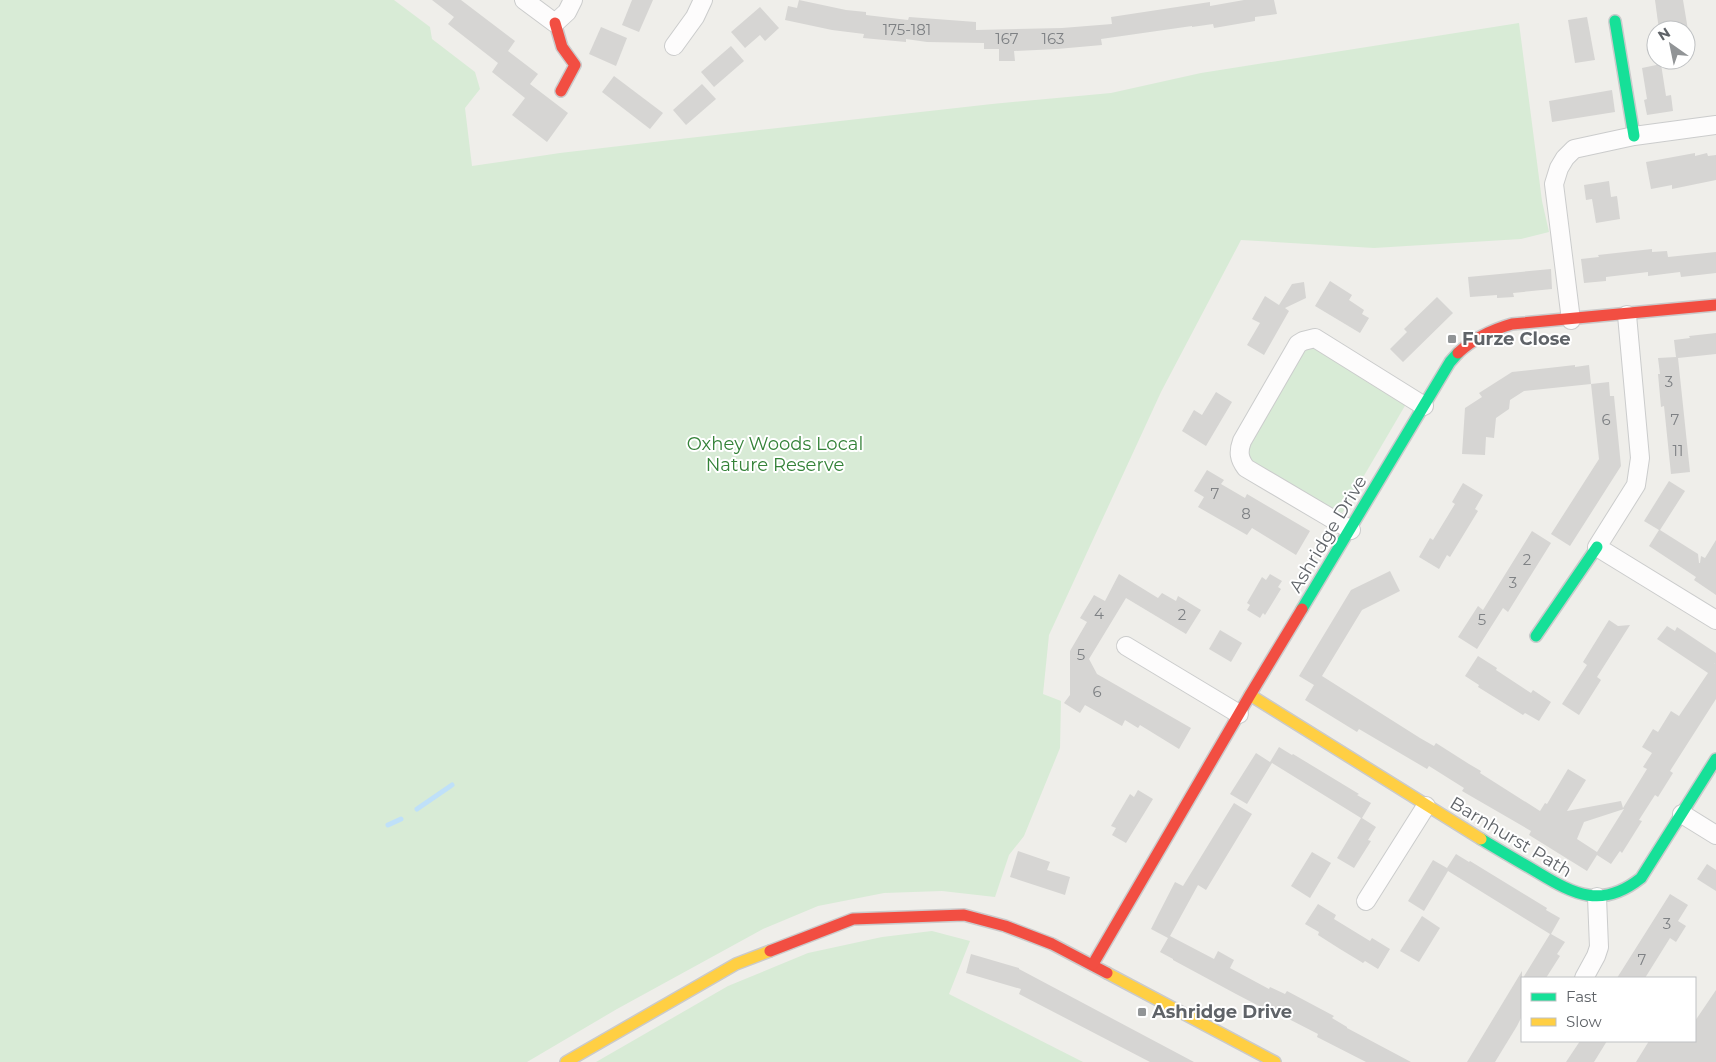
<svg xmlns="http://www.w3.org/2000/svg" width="1716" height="1062" font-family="Montserrat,sans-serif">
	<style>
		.green { fill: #d8ebd6 }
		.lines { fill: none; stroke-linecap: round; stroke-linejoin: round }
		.stream { stroke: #bfe0f9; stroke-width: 5 }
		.building { fill: #d6d5d3; fill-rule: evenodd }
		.street-casing { stroke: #cbcccc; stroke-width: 20 }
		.fast-casing { stroke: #cacacb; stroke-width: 14 }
		.slow-casing { stroke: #cacacb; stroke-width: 14 }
		.jam-casing { stroke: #cacacb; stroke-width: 14 }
		.street { stroke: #fdfcfc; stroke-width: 18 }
		.fast { stroke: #16e098; stroke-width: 11 }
		.slow { stroke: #ffcf43; stroke-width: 11 }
		.jam { stroke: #f24e42; stroke-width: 11 }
		.poi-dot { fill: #919496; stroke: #fff; stroke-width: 2 }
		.labels { text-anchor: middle; stroke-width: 4; stroke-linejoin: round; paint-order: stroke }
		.number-label { font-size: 15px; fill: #7e8184 }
		.poi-label { font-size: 18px; font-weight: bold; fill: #5f6368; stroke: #fff; text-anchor: start }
		.park-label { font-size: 18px; fill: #348238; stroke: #fff }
		.street-label { font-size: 18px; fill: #5f6368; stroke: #fff }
	</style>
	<rect width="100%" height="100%" fill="#efeeea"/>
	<g class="green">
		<polygon points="0,0 394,0 430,27 432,39 475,72 480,89 465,108 472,166 560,153 671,140 992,104 1111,93 1201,73 1519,23 1542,201 1549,232 1521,239 1374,248 1241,240 1161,392 1049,635 1043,694 1061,701 1060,748 1024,836 1009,855 995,897 942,891 884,893 818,906 763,929 617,1009 527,1062 0,1062"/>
		<path d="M1312,345L1406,404L1341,515L1253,464C1248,458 1247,451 1249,444L1303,351Z"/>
		<polygon points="932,931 970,941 949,994 1083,1062 596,1062 728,986 808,953 882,937"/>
	</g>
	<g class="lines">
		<g class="stream">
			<polyline points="417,809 452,785"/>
			<polyline points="388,825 401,819"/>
		</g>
	</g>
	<g class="building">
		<polygon points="432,0 461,0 515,41 508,51 538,74 530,84 568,113 547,142 512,115 525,98 492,72 498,63 448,24 454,17"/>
		<polygon points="632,0 653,0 639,32 622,25"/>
		<polygon points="799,0 846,10 866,12 866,15 908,20 909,17 976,22 976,30 1062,28 1112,24 1111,17 1210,2 1210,6 1244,0 1274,0 1277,14 1255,17 1255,21 1214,28 1213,24 1192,27 1192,26 1101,39 1102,45 1057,49 1014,51 1015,61 999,61 999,49 984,49 984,43 927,42 906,39 906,42 863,38 864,34 832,30 785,20 788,6 797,8"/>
		<polygon points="1655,0 1683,0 1688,30 1659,30"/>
		<polygon points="760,7 779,28 765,41 760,35 745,48 731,32"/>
		<polygon points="1587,17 1595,60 1575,63 1568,20"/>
		<polygon points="601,27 627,38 616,66 589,54"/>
		<polygon points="731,46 744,61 714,87 701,72"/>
		<polygon points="1661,64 1666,96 1671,95 1673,111 1647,115 1644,100 1647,99 1642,68"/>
		<polygon points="614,76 663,113 650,129 602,92"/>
		<polygon points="702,84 716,99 686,125 673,110"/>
		<polygon points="1612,90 1615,112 1552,122 1549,101"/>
		<polygon points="1695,153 1695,156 1707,153 1708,156 1716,155 1716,180 1672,189 1672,185 1651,189 1646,162"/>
		<polygon points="1609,181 1611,197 1617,196 1620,219 1596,223 1592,199 1586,200 1584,185"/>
		<polygon points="1652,249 1652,252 1667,251 1668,257 1716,252 1716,273 1681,277 1680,272 1648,276 1648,272 1606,277 1606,281 1584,283 1581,259 1599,257 1598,255"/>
		<polygon points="1551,269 1552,289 1513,293 1514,297 1497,298 1497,295 1470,297 1468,277"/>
		<polygon points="1330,281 1352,295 1349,300 1364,310 1362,314 1369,318 1360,333 1315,306"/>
		<polygon points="1304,282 1306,298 1285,308 1289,311 1264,355 1247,345 1260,323 1252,319 1265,296 1279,305 1292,284"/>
		<polygon points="1437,297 1453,313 1403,362 1390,349 1407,332 1404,329"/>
		<polygon points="1716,333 1716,354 1678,358 1690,472 1671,474 1664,406 1661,407 1658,374 1660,374 1658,358 1676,357 1674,340 1690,338 1689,336"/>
		<polygon points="1575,365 1575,367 1589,365 1591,384 1524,391 1510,400 1509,409 1496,418 1494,438 1486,437 1485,455 1462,454 1465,408 1482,397 1479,393 1512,372"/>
		<polygon points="1609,382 1610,396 1614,396 1621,466 1570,546 1551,534 1599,459 1591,384"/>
		<polygon points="1216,392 1232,402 1206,446 1182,431 1194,410 1202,415"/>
		<polygon points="1207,470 1224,480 1221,484 1245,498 1247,494 1310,531 1296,555 1252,528 1247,535 1198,507 1204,497 1194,491"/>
		<polygon points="1669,481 1685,491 1660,530 1698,554 1699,563 1700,563 1701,556 1705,558 1716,540 1716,595 1694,580 1696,577 1649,546 1659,530 1644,521"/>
		<polygon points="1463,483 1483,495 1475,509 1478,511 1450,557 1447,555 1439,569 1419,557 1430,538 1433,540 1455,504 1452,502"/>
		<polygon points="1532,531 1551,543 1508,612 1503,608 1477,649 1458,637 1478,606 1483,610"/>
		<path d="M1390,571L1400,591L1362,610L1322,676L1420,738L1434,746L1436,743L1469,764L1481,771L1480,773L1540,811L1545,803L1547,804L1568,769L1586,780L1567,811L1621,801L1623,808L1647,769L1643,767L1652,753L1642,747L1653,729L1658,732L1671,711L1679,716L1708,673L1657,639L1667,626L1675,631L1677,627L1716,653V661L1714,664L1716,661V699L1670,771L1673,773L1658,797L1655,795L1639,820L1642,821L1622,853L1620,851L1611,864L1597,855L1587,871L1529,835L1531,831L1462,791L1464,788L1429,766L1427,769L1359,729L1357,732L1305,700L1314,685L1299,676L1351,590ZM1624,809L1597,852L1577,839L1584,822Z"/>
		<polygon points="1119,574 1158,598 1162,593 1176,601 1178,596 1201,610 1186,634 1126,598 1089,659 1097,674 1191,728 1179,749 1140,725 1138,728 1125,720 1122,726 1085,705 1080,713 1064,703 1070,695 1070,651 1087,622 1080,618 1094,595 1105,601"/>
		<polygon points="1270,574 1282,581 1278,587 1281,589 1265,615 1263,613 1260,618 1247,610 1250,605 1247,603 1262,577 1266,580"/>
		<polygon points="1609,620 1618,626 1630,625 1597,677 1601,680 1579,715 1562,704 1587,665 1583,662"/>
		<polygon points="1220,630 1242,643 1231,662 1209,649"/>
		<polygon points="1478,656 1497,668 1496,670 1531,693 1533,690 1551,702 1539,721 1525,713 1523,715 1478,687 1479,685 1465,676"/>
		<polygon points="1279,747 1292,755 1293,754 1359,794 1357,795 1371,803 1362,818 1376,827 1368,840 1371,841 1354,868 1337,858 1361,818 1272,763 1247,804 1230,794 1256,753 1270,762"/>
		<polygon points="1138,790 1153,799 1126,843 1112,835 1116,828 1111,826 1130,794 1134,797"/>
		<polygon points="1234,803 1252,814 1206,890 1198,885 1170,936 1214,959 1218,951 1234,960 1230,968 1269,989 1270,987 1285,994 1287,991 1334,1016 1332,1018 1347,1027 1347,1028 1411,1062 1366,1062 1317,1037 1318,1034 1281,1015 1280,1017 1236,994 1173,960 1173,959 1160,952 1168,938 1151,929 1158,915 1175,882 1183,886"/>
		<polygon points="1018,851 1050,862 1047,870 1070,877 1065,895 1010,877"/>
		<polygon points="1312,852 1331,863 1310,898 1291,886"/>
		<polygon points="1456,854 1469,862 1470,861 1547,908 1546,910 1560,918 1551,934 1565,942 1557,954 1560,956 1546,978 1523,978 1550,934 1448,871 1424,911 1408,901 1433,860 1447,868"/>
		<polygon points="1707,864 1716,870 1716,891 1697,879"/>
		<polygon points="1670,894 1688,905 1678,921 1686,926 1676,942 1670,938 1645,978 1617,978"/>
		<polygon points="1318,904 1336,915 1334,919 1370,941 1372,938 1390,949 1378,969 1365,961 1363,963 1340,949 1318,935 1319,932 1305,924"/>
		<polygon points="1422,916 1440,928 1419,962 1400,951"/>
		<polygon points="971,954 1019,968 1019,969 1194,1062 1150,1062 1019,994 1021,989 966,973"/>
		<polygon points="1522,971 1522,1016 1517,1026 1495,1062 1467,1062"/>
		<polygon points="1716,990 1716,1062 1636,1062 1649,1041 1695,1041 1695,1021"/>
		<polygon points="1580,1041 1607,1041 1594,1062 1566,1062"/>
	</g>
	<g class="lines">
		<g class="street-casing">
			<g id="street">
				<polyline points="524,0 555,23 567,12 573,0"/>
				<polyline points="674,46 695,17 703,0"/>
				<polyline points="1627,315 1640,458 1636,485 1597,547 1716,620"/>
				<polyline points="1571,320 1554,184 1559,168 1565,158 1574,149 1634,136 1716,125"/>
				<path d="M1351,530L1246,468C1239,459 1238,452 1242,441L1298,344L1303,341L1315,338L1424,406"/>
				<polyline points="1126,646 1239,714"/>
				<polyline points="1682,814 1716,835"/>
				<polyline points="1366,901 1426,806"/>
				<polyline points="1584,978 1596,956 1599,947 1597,897"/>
			</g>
		</g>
		<g class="fast-casing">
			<g id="fast">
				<polyline points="1615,21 1634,136"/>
				<polyline points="1302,609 1450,362 1458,353"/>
				<polyline points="1536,636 1597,547"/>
				<path d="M1481,839C1499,850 1518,861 1537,872C1575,895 1602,909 1641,878L1716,759"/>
			</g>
		</g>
		<g class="slow-casing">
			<g id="slow">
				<polyline points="1250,695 1481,839"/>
				<polyline points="1107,973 1275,1062"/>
				<polyline points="566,1062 736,964 770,951"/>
			</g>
		</g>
		<g class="jam-casing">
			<g id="jam">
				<polyline points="555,23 562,47 575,65 561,91"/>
				<path d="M1458,353C1474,338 1491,330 1512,324L1716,305"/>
				<polyline points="770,951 853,919 964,915 1005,926 1052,944 1107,973"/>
				<polyline points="1093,964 1250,695 1302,609"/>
			</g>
		</g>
		<use href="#street" class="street"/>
		<use href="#fast" class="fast"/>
		<use href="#slow" class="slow"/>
		<use href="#jam" class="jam"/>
	</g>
	<g class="poi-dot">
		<rect x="1447" y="334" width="10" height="10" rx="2.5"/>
		<rect x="1137" y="1007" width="10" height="10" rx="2.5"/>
	</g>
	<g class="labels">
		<g class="number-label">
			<text x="907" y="35">175-181</text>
			<text x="1007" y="44">167</text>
			<text x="1053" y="44">163</text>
			<text x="1669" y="387">3</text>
			<text x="1606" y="425">6</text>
			<text x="1675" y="425">7</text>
			<text x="1678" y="456">11</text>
			<text x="1215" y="499">7</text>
			<text x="1246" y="519">8</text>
			<text x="1527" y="565">2</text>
			<text x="1513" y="588">3</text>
			<text x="1099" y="619">4</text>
			<text x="1182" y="620">2</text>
			<text x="1482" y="625">5</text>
			<text x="1081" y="660">5</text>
			<text x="1097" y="697">6</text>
			<text x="1667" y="929">3</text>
			<text x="1642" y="965">7</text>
		</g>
		<g class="poi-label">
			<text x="1462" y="345">Furze Close</text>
			<text x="1152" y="1018">Ashridge Drive</text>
		</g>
		<g class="park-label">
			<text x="775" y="450">Oxhey Woods Local<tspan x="775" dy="21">Nature Reserve</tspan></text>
		</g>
		<g class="street-label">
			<text transform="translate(1328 534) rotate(-59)" y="6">Ashridge Drive</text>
			<text transform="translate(1511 837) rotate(31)" y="6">Barnhurst Path</text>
		</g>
	</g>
	<rect x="1521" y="977" width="175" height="65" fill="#ffffff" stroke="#bfc1c3"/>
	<rect x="1531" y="993" width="25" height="8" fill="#16e098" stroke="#bfc1c3"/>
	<text x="1566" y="1002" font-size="15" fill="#5f6368">Fast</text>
	<rect x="1531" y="1018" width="25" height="8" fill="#ffcf43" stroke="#bfc1c3"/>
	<text x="1566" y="1027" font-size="15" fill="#5f6368">Slow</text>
	<g transform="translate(1671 45) rotate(327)"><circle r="24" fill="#ffffff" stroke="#bfc1c3"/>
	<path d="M0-4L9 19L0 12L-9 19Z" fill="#919496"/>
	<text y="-8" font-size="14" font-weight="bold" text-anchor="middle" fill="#5f6368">N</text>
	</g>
</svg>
